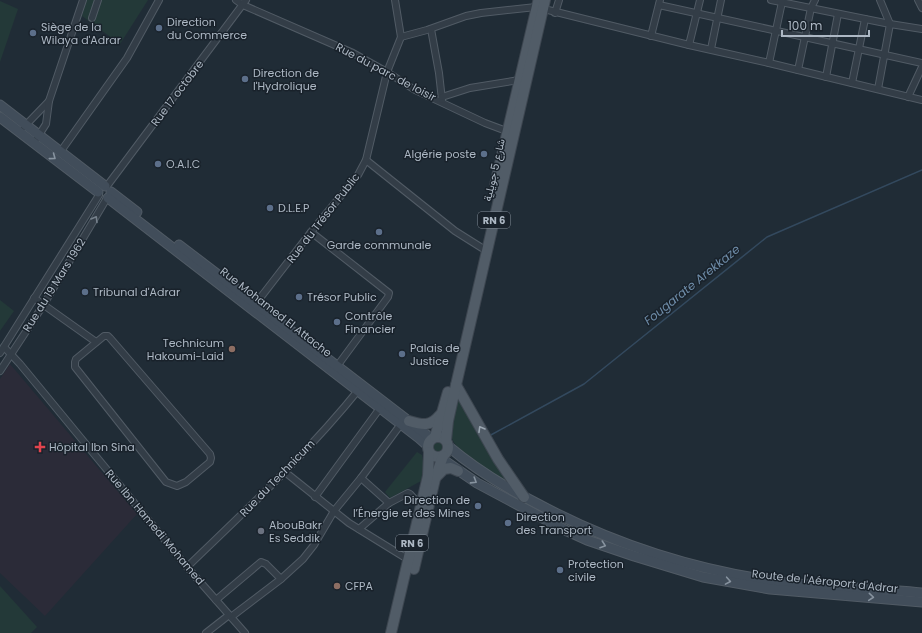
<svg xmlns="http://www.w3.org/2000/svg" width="922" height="633" font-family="Poppins,Vazirmatn,sans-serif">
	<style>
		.medical { fill: #2b2b38 }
		.green { fill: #233938 }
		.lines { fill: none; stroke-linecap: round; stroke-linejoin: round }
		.stream { stroke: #33495e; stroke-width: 1.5 }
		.street-casing { stroke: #515b65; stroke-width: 8 }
		.secondary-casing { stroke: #515b65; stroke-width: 11 }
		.primary-casing { stroke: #3d4650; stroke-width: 12 }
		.street { stroke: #333d47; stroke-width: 6 }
		.secondary { stroke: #414d5a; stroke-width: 9 }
		.primary { stroke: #515c67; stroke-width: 10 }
		.oneway { stroke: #87939f }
		.oneway2 { stroke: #76818c }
		.oneway3 { stroke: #9ba6b1 }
		.service-dot { fill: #5c6f8a; stroke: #19222b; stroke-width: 1.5 }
		.education-dot { fill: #8d6e63; stroke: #19222b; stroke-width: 1.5 }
		.health-dot { fill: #e0444e; stroke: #19222b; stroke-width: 1.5 }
		.worship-dot { fill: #6b7280; stroke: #19222b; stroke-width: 1.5 }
		.labels { text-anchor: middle; stroke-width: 3; stroke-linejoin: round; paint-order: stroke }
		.shield { fill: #19222b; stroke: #818b96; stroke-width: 1 }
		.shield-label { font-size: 10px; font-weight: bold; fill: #adb8c4 }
		.poi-label { font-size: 11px; fill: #adb8c4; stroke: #19222b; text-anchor: start }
		.street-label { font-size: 11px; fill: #adb8c4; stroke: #19222b }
		.water-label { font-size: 12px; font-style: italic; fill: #6e8ca8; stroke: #19222b }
	</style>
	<rect width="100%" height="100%" fill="#202c36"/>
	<polygon class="medical" points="10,364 137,514 45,616 0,573 0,379"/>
	<g class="green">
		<polygon points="86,0 148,0 120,44 82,16"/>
		<polygon points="0,1 18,9 0,62"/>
		<polygon points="0,300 14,311 0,331"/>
		<path d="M457,392L478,436L518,491C505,482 454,451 452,438C450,423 455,406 457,392Z"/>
		<circle cx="438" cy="447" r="6"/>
		<polygon points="417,452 422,455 424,468 421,481 390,498 385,492"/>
		<polygon points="0,586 37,627 31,633 0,633"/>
	</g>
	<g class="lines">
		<polyline class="stream" points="489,436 584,384 767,237 922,170"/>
		<g class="street-casing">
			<g id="street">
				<polyline points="236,0 243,5 353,53 387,72 415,90 485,123 509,132"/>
				<polyline points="771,0 890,24 922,29"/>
				<polyline points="918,0 922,8"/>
				<polyline points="659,5 922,63"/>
				<polyline points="555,13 559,0"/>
				<polyline points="92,18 98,0"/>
				<polyline points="431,29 439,73 442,100"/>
				<polyline points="651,36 660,0"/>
				<polyline points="401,37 427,30 466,16 481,13 536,7 689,45 769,63 782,2"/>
				<polyline points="689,45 700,0"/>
				<polyline points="711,49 721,0"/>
				<polyline points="769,63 922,100"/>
				<polyline points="798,70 811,8 815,0"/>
				<polyline points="826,77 838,14"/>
				<polyline points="852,83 865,19"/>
				<polyline points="878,89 890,24 880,0"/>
				<polyline points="442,97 470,88 519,80"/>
				<polyline points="908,97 922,67"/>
				<polyline points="24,127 49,101"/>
				<polyline points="37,138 46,124 49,101 83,0"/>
				<polyline points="61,151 127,58 159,0"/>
				<polyline points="366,160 455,231 482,248"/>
				<polyline points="107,186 246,0"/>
				<polyline points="311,232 389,293 388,297 335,369"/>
				<polyline points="34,298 96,342"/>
				<polyline points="254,306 311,232 358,175 366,160 387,72 401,37 395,0"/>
				<polygon points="104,336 108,336 110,338 210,454 211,458 210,462 186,482 177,486 166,482 75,367 75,362 76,359"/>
				<polyline points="4,347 20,364 187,567 245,633"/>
				<polyline points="0,353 99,195"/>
				<polyline points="0,371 44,304 107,198"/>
				<polyline points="285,472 349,523 409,560"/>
				<polyline points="361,478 389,503"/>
				<polyline points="315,497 380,408"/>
				<polyline points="359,529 389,503 408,493 410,494 421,506"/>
				<path d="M187,567C247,509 308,453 360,388"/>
				<polyline points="216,600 261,562 266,564 281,579"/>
				<polyline points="231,617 281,579 303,559 314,545 334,511 361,478 401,424"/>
				<polyline points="206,633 229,615"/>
			</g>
		</g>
		<g class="secondary-casing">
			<g id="secondary">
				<polyline points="0,105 105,186"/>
				<polyline points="0,117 98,192"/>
				<polyline points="111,192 137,212"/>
				<polyline points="108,198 419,438 428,446"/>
				<polyline points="179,245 432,439"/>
				<path d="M448,446C475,469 503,486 534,502C612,544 692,570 780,582C827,588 875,588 922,593"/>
				<polyline points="442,459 477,483 565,530 587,540 634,556 703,577 770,589 922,602"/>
			</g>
		</g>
		<g class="primary-casing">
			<g id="primary">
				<polyline points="495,185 538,2"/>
				<polyline points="456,385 498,459 524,497"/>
				<path d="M409,421C423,425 430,427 440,415"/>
				<circle cx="438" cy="447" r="10"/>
				<polyline points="435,437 448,392"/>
				<polyline points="446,440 448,421 456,385 545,0"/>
				<polyline points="436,477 444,469 451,468 458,471"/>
				<polyline points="414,569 435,479 443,456"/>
				<polyline points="391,633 428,476 429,452"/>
			</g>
		</g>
		<use href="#street" class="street"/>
		<use href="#secondary" class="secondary"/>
		<use href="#primary" class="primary"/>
	</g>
	<defs><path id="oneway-chevron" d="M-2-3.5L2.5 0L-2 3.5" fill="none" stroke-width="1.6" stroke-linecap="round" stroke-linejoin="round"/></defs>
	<g class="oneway">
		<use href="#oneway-chevron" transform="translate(53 157) rotate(37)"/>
		<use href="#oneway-chevron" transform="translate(474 481) rotate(32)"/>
		<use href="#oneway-chevron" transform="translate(603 545) rotate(19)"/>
		<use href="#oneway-chevron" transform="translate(728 581) rotate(10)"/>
		<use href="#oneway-chevron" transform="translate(871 597) rotate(5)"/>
	</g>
	<use class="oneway2" href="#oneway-chevron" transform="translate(95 219) rotate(-59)"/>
	<use class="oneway3" href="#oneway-chevron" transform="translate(481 429) rotate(-120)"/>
	<g class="service-dot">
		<circle cx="159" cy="28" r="4"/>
		<circle cx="33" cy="33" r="4"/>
		<circle cx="245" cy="79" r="4"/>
		<circle cx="484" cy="154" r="4"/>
		<circle cx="158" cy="164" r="4"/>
		<circle cx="270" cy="208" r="4"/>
		<circle cx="379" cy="232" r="4"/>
		<circle cx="85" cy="292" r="4"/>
		<circle cx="299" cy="297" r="4"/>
		<circle cx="337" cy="322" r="4"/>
		<circle cx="402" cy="354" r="4"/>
		<circle cx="478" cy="506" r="4"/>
		<circle cx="508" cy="523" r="4"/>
		<circle cx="560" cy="570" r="4"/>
	</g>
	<g class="education-dot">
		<circle cx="232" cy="349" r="4"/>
		<circle cx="337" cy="586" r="4"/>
	</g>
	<path class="health-dot" d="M38 441h4v4h4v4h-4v4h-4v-4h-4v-4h4z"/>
	<circle class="worship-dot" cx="261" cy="531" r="4"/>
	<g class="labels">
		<g class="shield">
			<rect x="478" y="212" width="32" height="16" rx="3"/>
			<rect x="396" y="535" width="32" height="16" rx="3"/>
		</g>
		<g class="shield-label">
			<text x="494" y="224">RN 6</text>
			<text x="412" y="547">RN 6</text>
		</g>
		<g class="poi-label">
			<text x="167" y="26">Direction<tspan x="167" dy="13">du Commerce</tspan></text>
			<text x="41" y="31">Siège de la<tspan x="41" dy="13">Wilaya d'Adrar</tspan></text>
			<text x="253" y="77">Direction de<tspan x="253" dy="13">l'Hydrolique</tspan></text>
			<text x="476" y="158" text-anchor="end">Algérie poste</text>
			<text x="166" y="168">O.A.I.C</text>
			<text x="278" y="212">D.L.E.P</text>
			<text x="379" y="249" text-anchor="middle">Garde communale</text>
			<text x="93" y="296">Tribunal d'Adrar</text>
			<text x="307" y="301">Trésor Public</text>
			<text x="345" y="320">Contrôle<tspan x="345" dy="13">Financier</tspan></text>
			<text x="224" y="347" text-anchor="end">Technicum<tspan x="224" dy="13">Hakoumi-Laid</tspan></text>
			<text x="410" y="352">Palais de<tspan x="410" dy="13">Justice</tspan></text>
			<text x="49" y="451">Hôpital Ibn Sina</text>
			<text x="470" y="504" text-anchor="end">Direction de<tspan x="470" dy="13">l’Énergie et des Mines</tspan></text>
			<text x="516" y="521">Direction<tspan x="516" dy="13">des Transport</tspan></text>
			<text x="269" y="529">AbouBakr<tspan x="269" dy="13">Es Seddik</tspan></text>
			<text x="568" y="568">Protection<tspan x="568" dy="13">civile</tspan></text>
			<text x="345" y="590">CFPA</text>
		</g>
		<g class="street-label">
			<text transform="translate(386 72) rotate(28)" y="4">Rue du parc de loisir</text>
			<text transform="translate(177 93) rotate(-53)" y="4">Rue 17 octobre</text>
			<text transform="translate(494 170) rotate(-77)" y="4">شارع 5 جويلية</text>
			<text transform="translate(323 218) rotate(-52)" y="4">Rue du Trésor Public</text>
			<text transform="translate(54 285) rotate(-58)" y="4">Rue du 19 Mars 1962</text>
			<text transform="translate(276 312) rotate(38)" y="4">Rue Mohamed El Attache</text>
			<text transform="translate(277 478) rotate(-46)" y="4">Rue du Technicum</text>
			<text transform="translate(155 527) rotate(50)" y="4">Rue Ibn Hamedi Mohamed</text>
			<text transform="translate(825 581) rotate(6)" y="4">Route de l'Aéroport d'Adrar</text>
		</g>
		<g class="water-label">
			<text transform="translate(692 285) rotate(-39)" y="4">Fougarate Arekkaze</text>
		</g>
	</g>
	<path d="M782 30v6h87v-6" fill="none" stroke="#adb8c4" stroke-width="2"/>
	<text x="788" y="30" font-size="12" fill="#adb8c4" stroke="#19222b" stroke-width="3" paint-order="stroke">100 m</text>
</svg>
